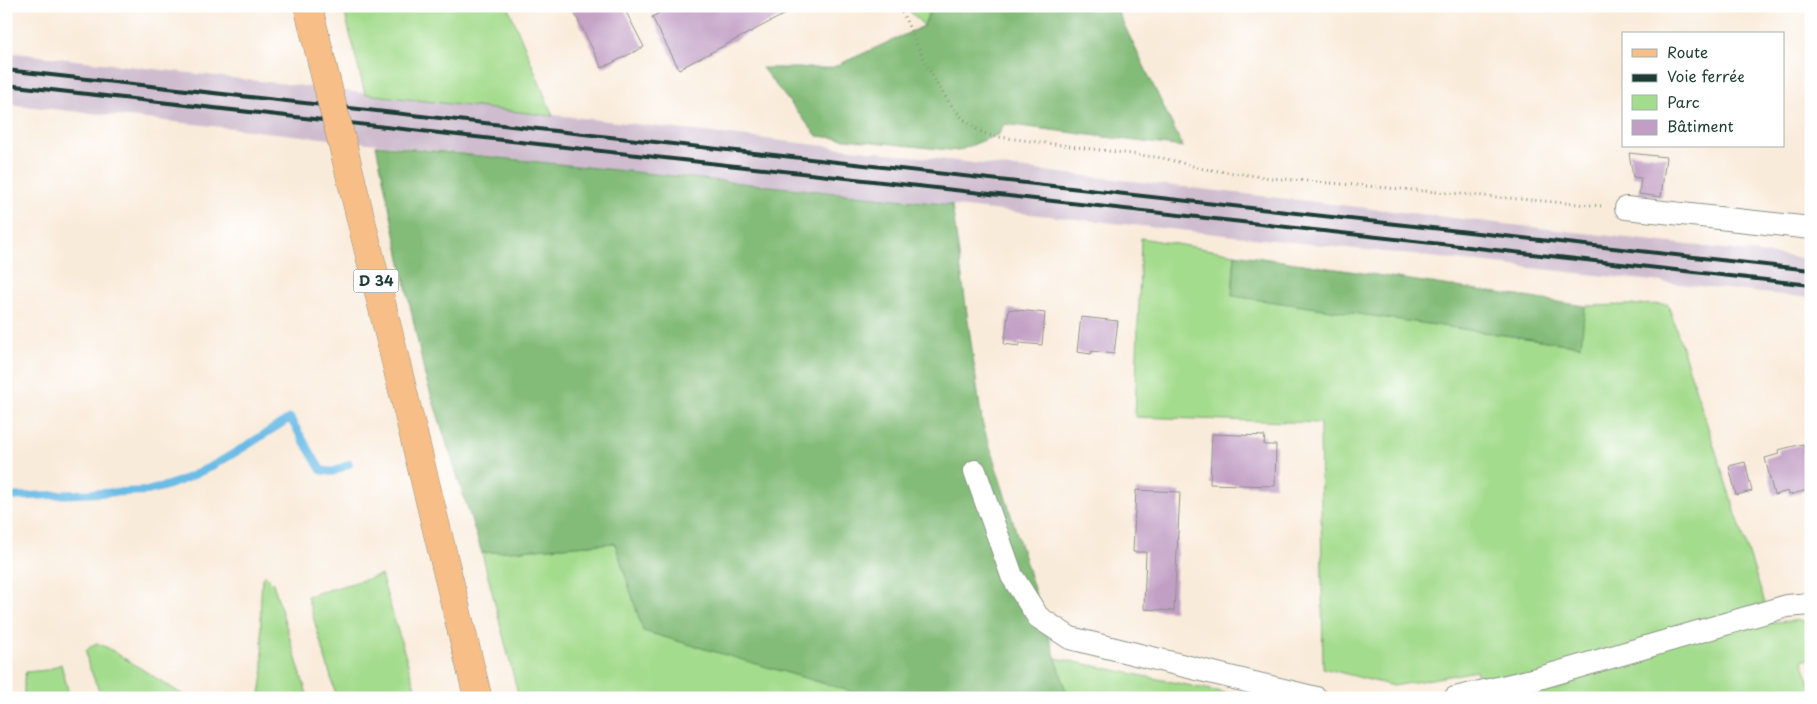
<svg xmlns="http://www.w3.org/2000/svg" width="1817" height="704" font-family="'Playpen Sans',sans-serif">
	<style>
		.industrial { fill: #cfbdcf }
		.green { fill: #a4dc8d; stroke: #628c60 }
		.forest { fill: #83bc78; stroke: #517c56 }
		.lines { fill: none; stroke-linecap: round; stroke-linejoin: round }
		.stream { stroke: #6bbbe6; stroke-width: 8 }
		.building { fill: #c19ec4 }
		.minor-casing { stroke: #8c9487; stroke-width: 24 }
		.primary-casing { stroke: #8c9487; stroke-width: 29 }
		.path { stroke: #8c9487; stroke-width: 3; stroke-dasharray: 1 4; stroke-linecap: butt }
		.minor { stroke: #fff; stroke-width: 22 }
		.primary { stroke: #f7be88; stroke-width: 28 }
		.rail { stroke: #1f3d34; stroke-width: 4 }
		.primary-bridge-casing { stroke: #8c9487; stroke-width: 29; stroke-linecap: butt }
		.primary-bridge { stroke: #f7be88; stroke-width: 28 }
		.labels { text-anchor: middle; stroke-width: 4.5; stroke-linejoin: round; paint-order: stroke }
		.shield { fill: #fff; stroke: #627771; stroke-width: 1 }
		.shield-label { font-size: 14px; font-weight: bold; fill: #1f3d34 }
	</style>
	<rect width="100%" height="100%" fill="#fff"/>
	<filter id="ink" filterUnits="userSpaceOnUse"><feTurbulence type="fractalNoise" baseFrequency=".02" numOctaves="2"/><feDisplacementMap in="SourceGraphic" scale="10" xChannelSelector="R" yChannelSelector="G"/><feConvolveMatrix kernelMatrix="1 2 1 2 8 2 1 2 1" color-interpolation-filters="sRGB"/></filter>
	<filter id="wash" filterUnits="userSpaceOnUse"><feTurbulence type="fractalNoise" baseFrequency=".0096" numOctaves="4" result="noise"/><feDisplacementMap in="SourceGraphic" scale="20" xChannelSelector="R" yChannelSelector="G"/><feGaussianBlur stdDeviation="1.12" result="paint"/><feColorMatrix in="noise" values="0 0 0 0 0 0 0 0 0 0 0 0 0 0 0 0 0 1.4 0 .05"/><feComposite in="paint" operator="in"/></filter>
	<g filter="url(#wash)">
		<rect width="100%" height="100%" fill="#f9ebda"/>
		<polygon class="industrial" points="6,52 1811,259 1811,298 6,104"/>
		<g class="green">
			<polygon points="343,6 508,6 553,116 365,94"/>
			<polygon points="905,6 931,6 924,26"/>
			<polygon points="1141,238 1235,254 1232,295 1580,346 1585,306 1668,304 1771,622 1811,620 1811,658 1802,660 1811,687 1811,698 1485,698 1476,671 1393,686 1323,668 1320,423 1135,417"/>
			<polygon points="615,543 644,631 874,698 519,698 482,553"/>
			<path d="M265,575L273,583L308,698H259C265,674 263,652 261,628C260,611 261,594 262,578Z"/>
			<polygon points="381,575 418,698 337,698 307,596"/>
			<polygon points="97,643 108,648 188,698 102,698 88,664 86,651 91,646"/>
			<polygon points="1056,658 1250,698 1068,698"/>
			<polygon points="61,664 70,698 24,698 24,679 26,672 47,670"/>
		</g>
		<g class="forest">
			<polygon points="931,6 1115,6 1183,147 1004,124 999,134 958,151 817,136 762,68 831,68 924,26"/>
			<polygon points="376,145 952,205 982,422 1068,698 874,698 643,631 615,543 482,553 425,376"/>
			<polygon points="1235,254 1585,306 1581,346 1232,296"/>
		</g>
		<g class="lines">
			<path class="stream" d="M6,497L147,491C199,480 245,446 290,418L321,470L333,472L349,464"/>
		</g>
		<g id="blocks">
			<g class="building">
				<polygon points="571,6 623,6 644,47 602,68"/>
				<polygon points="672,6 789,6 791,11 679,69 652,17"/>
				<polygon points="1629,153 1666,157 1661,197 1639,194 1641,178 1633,177"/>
				<polygon points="1009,309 1045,313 1042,345 1019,343 1019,346 1004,344"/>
				<polygon points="1081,317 1118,321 1114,354 1092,351 1091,354 1077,352"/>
				<polygon points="1212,434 1265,436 1264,445 1276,445 1275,486 1210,484"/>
				<polygon points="1803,444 1806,458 1811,457 1811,471 1809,472 1811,489 1789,495 1788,491 1774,495 1765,458 1779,454 1778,450"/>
				<polygon points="1745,462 1752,491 1736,495 1729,466"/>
				<polygon points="1136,490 1180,492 1174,611 1144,609 1146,552 1133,552"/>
			</g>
		</g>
	</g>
	<g filter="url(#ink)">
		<use href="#blocks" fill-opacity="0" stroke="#8c9487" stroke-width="1"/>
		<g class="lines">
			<g class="minor-casing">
				<g id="minor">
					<polyline points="1626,208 1811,228"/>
					<polyline points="975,471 1012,576 1038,617 1070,638 1316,698"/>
					<polyline points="1455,698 1536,679 1787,606 1811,604"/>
				</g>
			</g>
			<g class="primary-casing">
				<g id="primary">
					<polyline points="308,6 330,96"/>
					<polyline points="339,130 478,698"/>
				</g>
			</g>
			<path class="path" d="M894,6L903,14C920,50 945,116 984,133C988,135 994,136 999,137L1163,158L1204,169L1271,178L1602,206"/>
			<use href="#minor" class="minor"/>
			<use href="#primary" class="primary"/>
			<g class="rail">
				<polyline points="6,70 1811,270"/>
				<polyline points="6,85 1811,285"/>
			</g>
			<g class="primary-bridge-casing">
				<polyline id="primary-bridge" points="330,96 339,130"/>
			</g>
			<use href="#primary-bridge" class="primary-bridge"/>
		</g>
	</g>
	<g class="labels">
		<rect class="shield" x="353.5" y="269.5" width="45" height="23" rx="4"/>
		<g class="shield-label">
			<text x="376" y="286">D 34</text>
		</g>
	</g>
	<rect width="1817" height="704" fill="none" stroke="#fff" stroke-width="25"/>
	<rect x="1622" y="32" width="162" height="115" fill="#ffffff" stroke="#a5b1ae"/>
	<rect x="1632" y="49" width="25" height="8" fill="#f7be88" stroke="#a5b1ae"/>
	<text x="1667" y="58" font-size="15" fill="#1f3d34">Route</text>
	<rect x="1632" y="74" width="25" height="8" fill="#1f3d34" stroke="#a5b1ae"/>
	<text x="1667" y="82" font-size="15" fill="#1f3d34">Voie ferrée</text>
	<rect x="1632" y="95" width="25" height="15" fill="#a4dc8d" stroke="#a5b1ae"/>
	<text x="1667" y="108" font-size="15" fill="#1f3d34">Parc</text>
	<rect x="1632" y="120" width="25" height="15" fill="#c19ec4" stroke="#a5b1ae"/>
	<text x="1667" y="132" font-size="15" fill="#1f3d34">Bâtiment</text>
</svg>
